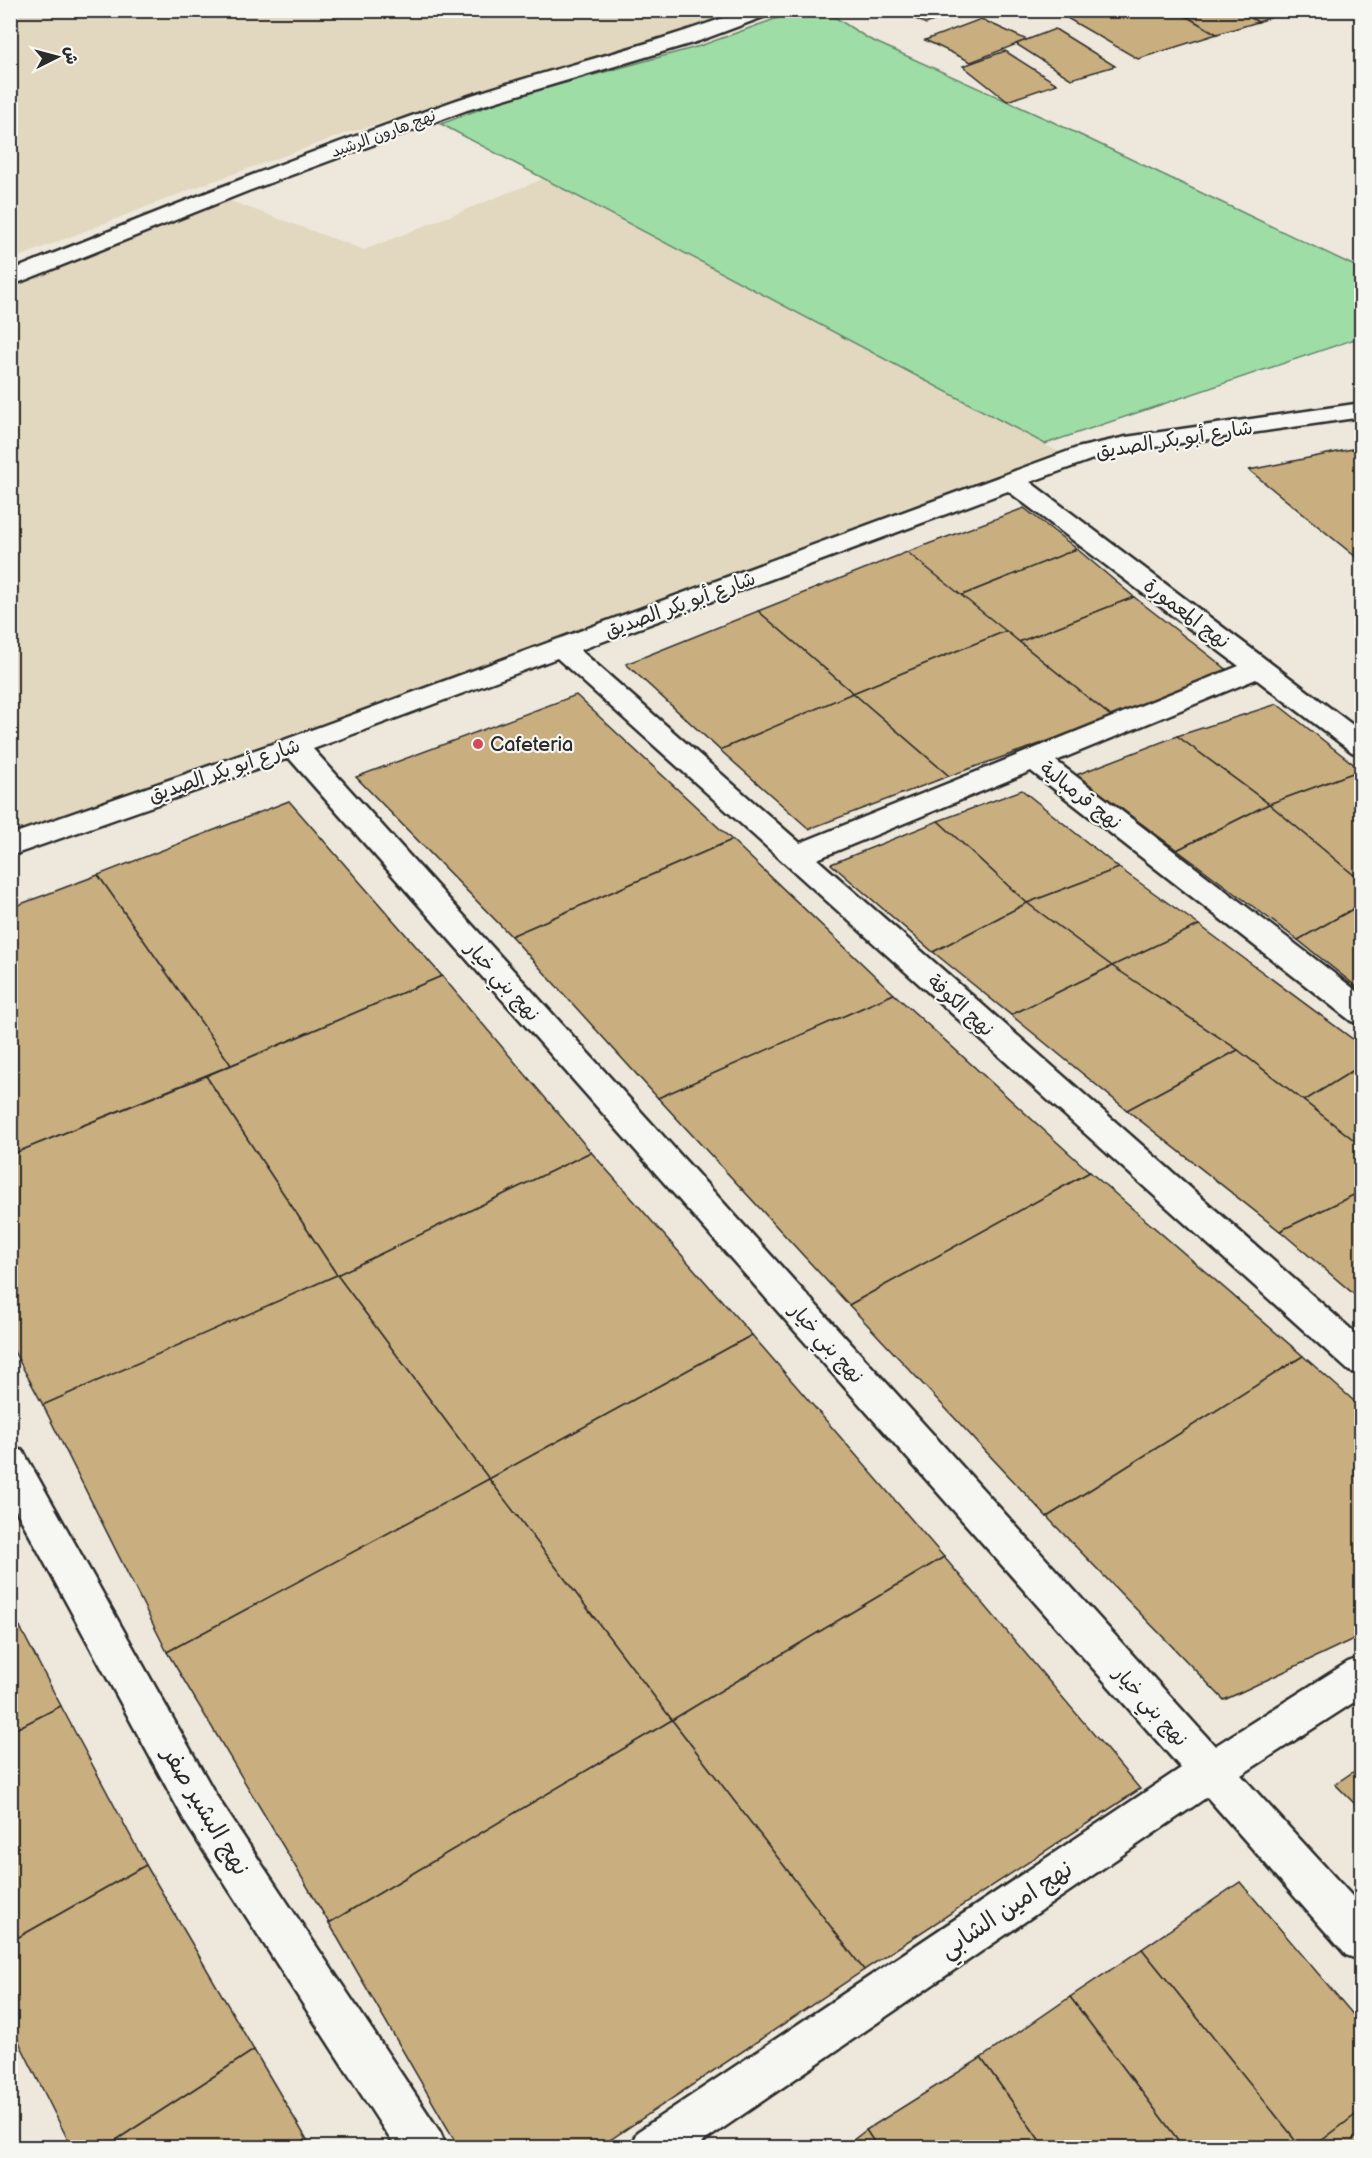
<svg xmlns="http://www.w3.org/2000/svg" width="1372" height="2158" font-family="'Balsamiq Sans','Playpen Sans Arabic',sans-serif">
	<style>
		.built { fill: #e2d7bf }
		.green { fill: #9edda6; stroke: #648468; stroke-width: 1.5 }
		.building { fill: #c9ae7f; stroke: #2b2b2b; stroke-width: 1.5 }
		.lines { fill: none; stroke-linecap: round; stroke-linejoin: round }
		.street-casing { stroke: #2b2b2b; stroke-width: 5 }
		.street { fill: #f6f6f2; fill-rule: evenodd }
		.poi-dot { fill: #d1495b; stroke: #f6f6f2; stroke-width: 2 }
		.labels { text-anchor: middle; stroke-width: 4.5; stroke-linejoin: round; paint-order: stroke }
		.far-street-label { font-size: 16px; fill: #2b2b2b; stroke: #f6f6f2 }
		.street-label { font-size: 20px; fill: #2b2b2b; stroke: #f6f6f2 }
		.poi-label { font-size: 20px; fill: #2b2b2b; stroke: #f6f6f2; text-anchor: start }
		.near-street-label { font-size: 24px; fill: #2b2b2b; stroke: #f6f6f2 }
	</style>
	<rect width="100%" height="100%" fill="#ede8db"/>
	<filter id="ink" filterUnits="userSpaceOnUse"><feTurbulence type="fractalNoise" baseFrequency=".0167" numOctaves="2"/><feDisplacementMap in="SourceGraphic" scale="12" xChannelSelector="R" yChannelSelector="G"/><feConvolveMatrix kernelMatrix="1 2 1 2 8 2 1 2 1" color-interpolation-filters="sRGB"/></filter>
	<g filter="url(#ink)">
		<g class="built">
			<polygon points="11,11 752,11 611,57 350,132 202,185 11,260"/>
			<polygon points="543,179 1061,453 577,642 11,841 11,274 217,196 364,250"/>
		</g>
		<polygon class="green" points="797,11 825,11 869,39 1051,121 1361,269 1361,337 1045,444 441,124 506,99 700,46"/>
		<g class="building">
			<polygon points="897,10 961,10 926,24"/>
			<polygon points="1053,10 1175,10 1217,34 1138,59"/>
			<polygon points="1175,10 1239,10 1258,22 1217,34"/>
			<polygon points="1239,10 1294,10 1258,22"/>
			<polygon points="981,19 1027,40 971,62 925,40"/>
			<polygon points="1055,29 1115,66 1071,79 1016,44"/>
			<polygon points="1005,51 1057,84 1007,101 963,66"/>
			<polygon points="1362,447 1362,562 1249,470"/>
			<polygon points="1024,508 1077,549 960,596 907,552"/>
			<polygon points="1077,549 1134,597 1019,642 960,596"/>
			<polygon points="907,552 1006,631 853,693 758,611"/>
			<polygon points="1134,597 1234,675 1113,718 1019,642"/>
			<polygon points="758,611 853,693 720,750 626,664"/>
			<polygon points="1006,631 1113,718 949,776 853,693"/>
			<polygon points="853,693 949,776 809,829 720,750"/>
			<polygon points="576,695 732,840 511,936 356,777"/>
			<polygon points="1277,704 1361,770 1269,804 1177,736"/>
			<polygon points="1177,736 1269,804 1177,850 1076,775"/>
			<polygon points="1361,770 1362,770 1362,882 1269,804"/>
			<polygon points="1022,790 1119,868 1027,903 938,821"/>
			<polygon points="289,801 442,976 231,1065 98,875"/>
			<polygon points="1269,804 1362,882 1362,904 1298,940 1177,850"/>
			<polygon points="938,821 1027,903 933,952 831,864"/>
			<polygon points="732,840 894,994 658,1098 511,936"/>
			<polygon points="1119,868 1199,925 1112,966 1027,903"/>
			<polygon points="98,875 231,1065 10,1155 10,908"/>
			<polygon points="1027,903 1112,966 1011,1015 933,952"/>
			<polygon points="1362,904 1362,991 1298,940"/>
			<polygon points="1199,925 1362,1046 1362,1065 1304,1101 1238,1050 1112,966"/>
			<polygon points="1112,966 1238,1050 1127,1110 1011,1015"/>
			<polygon points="442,976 591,1152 337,1275 206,1076"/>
			<polygon points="894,994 1090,1172 849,1305 658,1098"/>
			<polygon points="1238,1050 1362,1146 1362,1191 1280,1231 1127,1110"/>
			<polygon points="1362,1065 1362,1146 1304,1101"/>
			<polygon points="206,1076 337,1275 43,1405 10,1344 10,1155"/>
			<polygon points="591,1152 752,1335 489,1479 337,1275"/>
			<polygon points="1090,1172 1303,1356 1047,1517 849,1305"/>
			<polygon points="1362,1191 1362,1301 1280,1231"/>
			<polygon points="337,1275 489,1479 167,1652 43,1405"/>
			<polygon points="752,1335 944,1557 672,1720 489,1479"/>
			<polygon points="1303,1356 1362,1408 1362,1635 1224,1700 1047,1517"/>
			<polygon points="489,1479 672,1720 329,1923 167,1652"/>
			<polygon points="944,1557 1140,1789 864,1970 672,1720"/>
			<polygon points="10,1608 61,1706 10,1732"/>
			<polygon points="61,1706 146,1865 10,1942 10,1732"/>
			<polygon points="672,1720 864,1970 598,2148 459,2148 329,1923"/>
			<polygon points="1362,1766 1362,1811 1335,1784"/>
			<polygon points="146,1865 254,2050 104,2148 72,2148 10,2024 10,1942"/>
			<polygon points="1240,1882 1362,2025 1362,2110 1312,2148 1302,2148 1142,1949"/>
			<polygon points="1142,1949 1302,2148 1184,2148 1070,1997"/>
			<polygon points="1070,1997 1184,2148 1045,2148 981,2058"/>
			<polygon points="254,2050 312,2148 104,2148"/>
			<polygon points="981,2058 1045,2148 878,2148 866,2130"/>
			<polygon points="1362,2110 1362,2148 1312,2148"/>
			<polygon points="866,2130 878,2148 843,2148"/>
		</g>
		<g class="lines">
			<g class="street-casing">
				<g id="street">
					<path d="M745,10H773L771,14L699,41L467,110L248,191L10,286V271C156,212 302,154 451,102C548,69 648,47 745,10Z"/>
					<path d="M1362,403V417L1126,451L1093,459L1030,482L1362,732V755L1352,752L1256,679L1056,761L1362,995V1024L1351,1021L1031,771L817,859L1362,1339V1375L1349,1371L557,658L313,749L1215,1746L1348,1662L1362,1657V1697L1241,1775L1362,1907V1961L1346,1955L1207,1797L694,2148H630L637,2132L1181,1768L289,758L10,856V835L284,740L1077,448L1126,437ZM1008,491L1239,666L800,843L580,650Z"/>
					<polygon points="10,1447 23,1451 217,1797 440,2132 447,2148 396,2148 187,1825 10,1499"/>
				</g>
			</g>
			<use href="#street" class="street"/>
		</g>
	</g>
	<circle class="poi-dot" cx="478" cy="744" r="6"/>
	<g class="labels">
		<g class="far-street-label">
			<text transform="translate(383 133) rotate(-20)" y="6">نهج هارون الرشيد</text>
		</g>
		<g class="street-label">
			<text transform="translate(1174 439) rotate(-9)" y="7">شارع أبو بكر الصديق</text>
			<text transform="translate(680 604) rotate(-20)" y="7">شارع أبو بكر الصديق</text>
			<text transform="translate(1187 613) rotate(37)" y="7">نهج المعمورة</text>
			<text transform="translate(224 770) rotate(-19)" y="7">شارع أبو بكر الصديق</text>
			<text transform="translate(1081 795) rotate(38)" y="7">نهج قرمبالية</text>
			<text transform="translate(503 981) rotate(48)" y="7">نهج بني خيار</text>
			<text transform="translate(961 1005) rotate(42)" y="7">نهج الكوفة</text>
			<text transform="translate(827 1343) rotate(48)" y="7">نهج بني خيار</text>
			<text transform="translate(1151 1706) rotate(48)" y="7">نهج بني خيار</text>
		</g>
		<g class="poi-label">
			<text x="490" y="751">Cafeteria</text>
		</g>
		<g class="near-street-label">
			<text transform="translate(206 1811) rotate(59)" y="8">نهج البشير صفر</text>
			<text transform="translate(1006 1909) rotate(-34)" y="8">نهج امين الشابي</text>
		</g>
	</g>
	<rect width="1372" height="2158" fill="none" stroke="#f6f6f2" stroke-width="36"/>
	<rect x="18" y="18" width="1336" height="2122" fill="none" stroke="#2b2b2b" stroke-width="2" filter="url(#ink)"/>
	<g transform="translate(57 57) rotate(84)" stroke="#f6f6f2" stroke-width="4.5" paint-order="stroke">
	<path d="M0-4.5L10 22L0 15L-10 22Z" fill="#2b2b2b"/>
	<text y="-9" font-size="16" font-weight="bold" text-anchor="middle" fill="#2b2b2b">ش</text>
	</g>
</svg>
